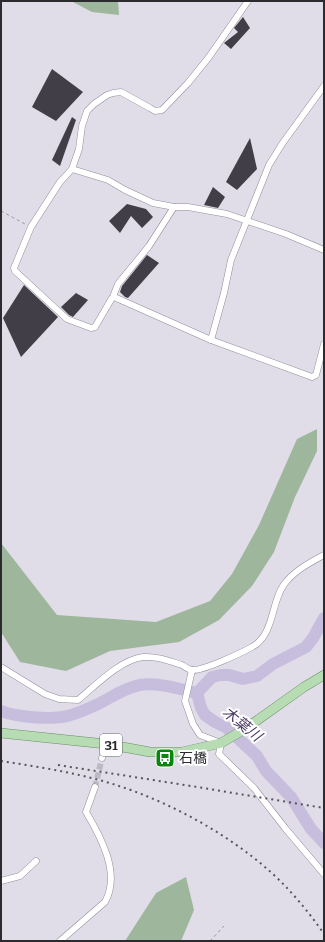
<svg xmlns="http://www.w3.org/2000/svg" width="325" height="942" font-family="Bitter,'Noto Sans JP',serif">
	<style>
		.forest { fill: #9eb69c }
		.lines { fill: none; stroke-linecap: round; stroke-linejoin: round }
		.river { stroke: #c7bedd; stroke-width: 12 }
		.building { fill: #413e47 }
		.minor-tunnel { stroke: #bcb9c4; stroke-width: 6; stroke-dasharray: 6 3; stroke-linecap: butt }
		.minor-casing { stroke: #918e99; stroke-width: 7 }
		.primary-casing { stroke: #678f65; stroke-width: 10 }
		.path { stroke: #97959d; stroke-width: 1; stroke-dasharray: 3 3; stroke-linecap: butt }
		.minor { stroke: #fff; stroke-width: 6 }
		.primary { stroke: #b7dcb4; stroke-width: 9 }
		.rail { stroke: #56555b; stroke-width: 2; stroke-dasharray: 2 4; stroke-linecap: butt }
		.labels { text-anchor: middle; stroke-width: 4; stroke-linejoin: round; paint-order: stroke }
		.shield { fill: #fff; stroke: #6b6a6d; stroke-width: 1 }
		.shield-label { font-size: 13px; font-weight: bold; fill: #2b2a2e }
		.poi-label { font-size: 14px; fill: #2b2a2e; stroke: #fff; text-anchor: start }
		.water-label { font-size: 15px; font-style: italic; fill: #4e3f6b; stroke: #fff }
	</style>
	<rect width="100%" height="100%" fill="#e0dde9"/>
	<g class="forest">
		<polygon points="71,1 118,1 119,15 92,12"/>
		<polygon points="317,429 317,451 295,497 274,552 252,586 219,620 179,642 110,651 66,671 20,662 1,632 1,543 57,615 156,622 210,601 232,574 259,525 297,439"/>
		<polygon points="186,877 194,910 181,941 125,941 156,893"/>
	</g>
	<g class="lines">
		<g class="river">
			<polyline points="197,693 212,677 221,675 229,675 243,679 257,676 273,664 306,647 313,638 324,618"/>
			<path d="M1,711C16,717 51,720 67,716C77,714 87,709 96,705C111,698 123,688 140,685C157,682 180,689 197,693L201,708L205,715L215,722L227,728L257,756L266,771L291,797L311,829L324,843"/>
		</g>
	</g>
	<g class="building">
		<polygon points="243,17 250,28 231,49 224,43 238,32 234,28"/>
		<polygon points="52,69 83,92 56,121 32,107"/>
		<polygon points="72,117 76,120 60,166 52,160"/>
		<polygon points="250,138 257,169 237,190 226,182"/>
		<polygon points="213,187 225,197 218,208 204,205"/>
		<polygon points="127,204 146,209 153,217 142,228 131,216 120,233 109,221"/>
		<polygon points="147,255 159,263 128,298 125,297 120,292 122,286"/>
		<polygon points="24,285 58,317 21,357 3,318"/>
		<polygon points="76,293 88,300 73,317 69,315 61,307"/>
	</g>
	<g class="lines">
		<polyline class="minor-tunnel" points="95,787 102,758"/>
		<g class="minor-casing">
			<g id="minor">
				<polyline points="72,169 108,180 125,190 153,203 174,207 188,207 227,214 286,234 324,250"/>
				<polyline points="174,207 149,246 118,284 114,294 114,297 112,298 95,327 91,328 67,319 15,271 14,268 31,227 60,182 72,169 79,149 82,126 87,111 94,104 107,95 113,93 121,92 150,108 155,111 162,110 188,83 209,57 248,1"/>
				<polyline points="114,297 211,340 312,377 316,375 324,344"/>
				<polyline points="211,340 224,293 231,260 269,165 282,144 324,86"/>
				<path d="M1,667L45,694L59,699L78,700C96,685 120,660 143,657C157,656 169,661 182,665C185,667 189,670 193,670C205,670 241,653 252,647C274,635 271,604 283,586C292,572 309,563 324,555"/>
				<polyline points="192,670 185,701 193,724 200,735 221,743 219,754 254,788 285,828 324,874"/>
				<polyline points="102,758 106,744"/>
				<polyline points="1,881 20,876 36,861"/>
				<path d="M60,941L105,902C121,874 101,837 86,812L95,787"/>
			</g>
		</g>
		<g class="primary-casing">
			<polyline id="primary" points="1,733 106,744 150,752 182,752 221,743 245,729 304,687 324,675"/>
		</g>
		<g class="path">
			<polyline points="1,211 25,224"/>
			<polyline points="210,941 224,926"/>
		</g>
		<use href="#minor" class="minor"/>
		<use href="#primary" class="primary"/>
		<g class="rail">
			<path d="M1,761C39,767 79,773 116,785C176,804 245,843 288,889C301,903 313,918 324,934"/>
			<polyline points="58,765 191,786 324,808"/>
		</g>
	</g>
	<defs>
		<g id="bus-square" transform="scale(1)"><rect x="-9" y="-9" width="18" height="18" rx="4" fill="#08870c" stroke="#fff"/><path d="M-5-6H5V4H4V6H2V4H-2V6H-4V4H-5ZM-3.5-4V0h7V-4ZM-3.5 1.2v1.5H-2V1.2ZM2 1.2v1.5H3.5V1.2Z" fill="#fff"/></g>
	</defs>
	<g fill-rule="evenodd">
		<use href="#bus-square" x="165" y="758"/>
	</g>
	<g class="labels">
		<rect class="shield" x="100" y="734" width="22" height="22" rx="3"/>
		<g class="shield-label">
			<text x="111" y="750">31</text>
		</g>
		<g class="poi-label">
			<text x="179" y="763">石橋</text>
		</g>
		<g class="water-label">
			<text transform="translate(242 724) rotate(39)" y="5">木葉川</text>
		</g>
	</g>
	<rect width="325" height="942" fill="none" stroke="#2b2a2e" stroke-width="4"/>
</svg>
